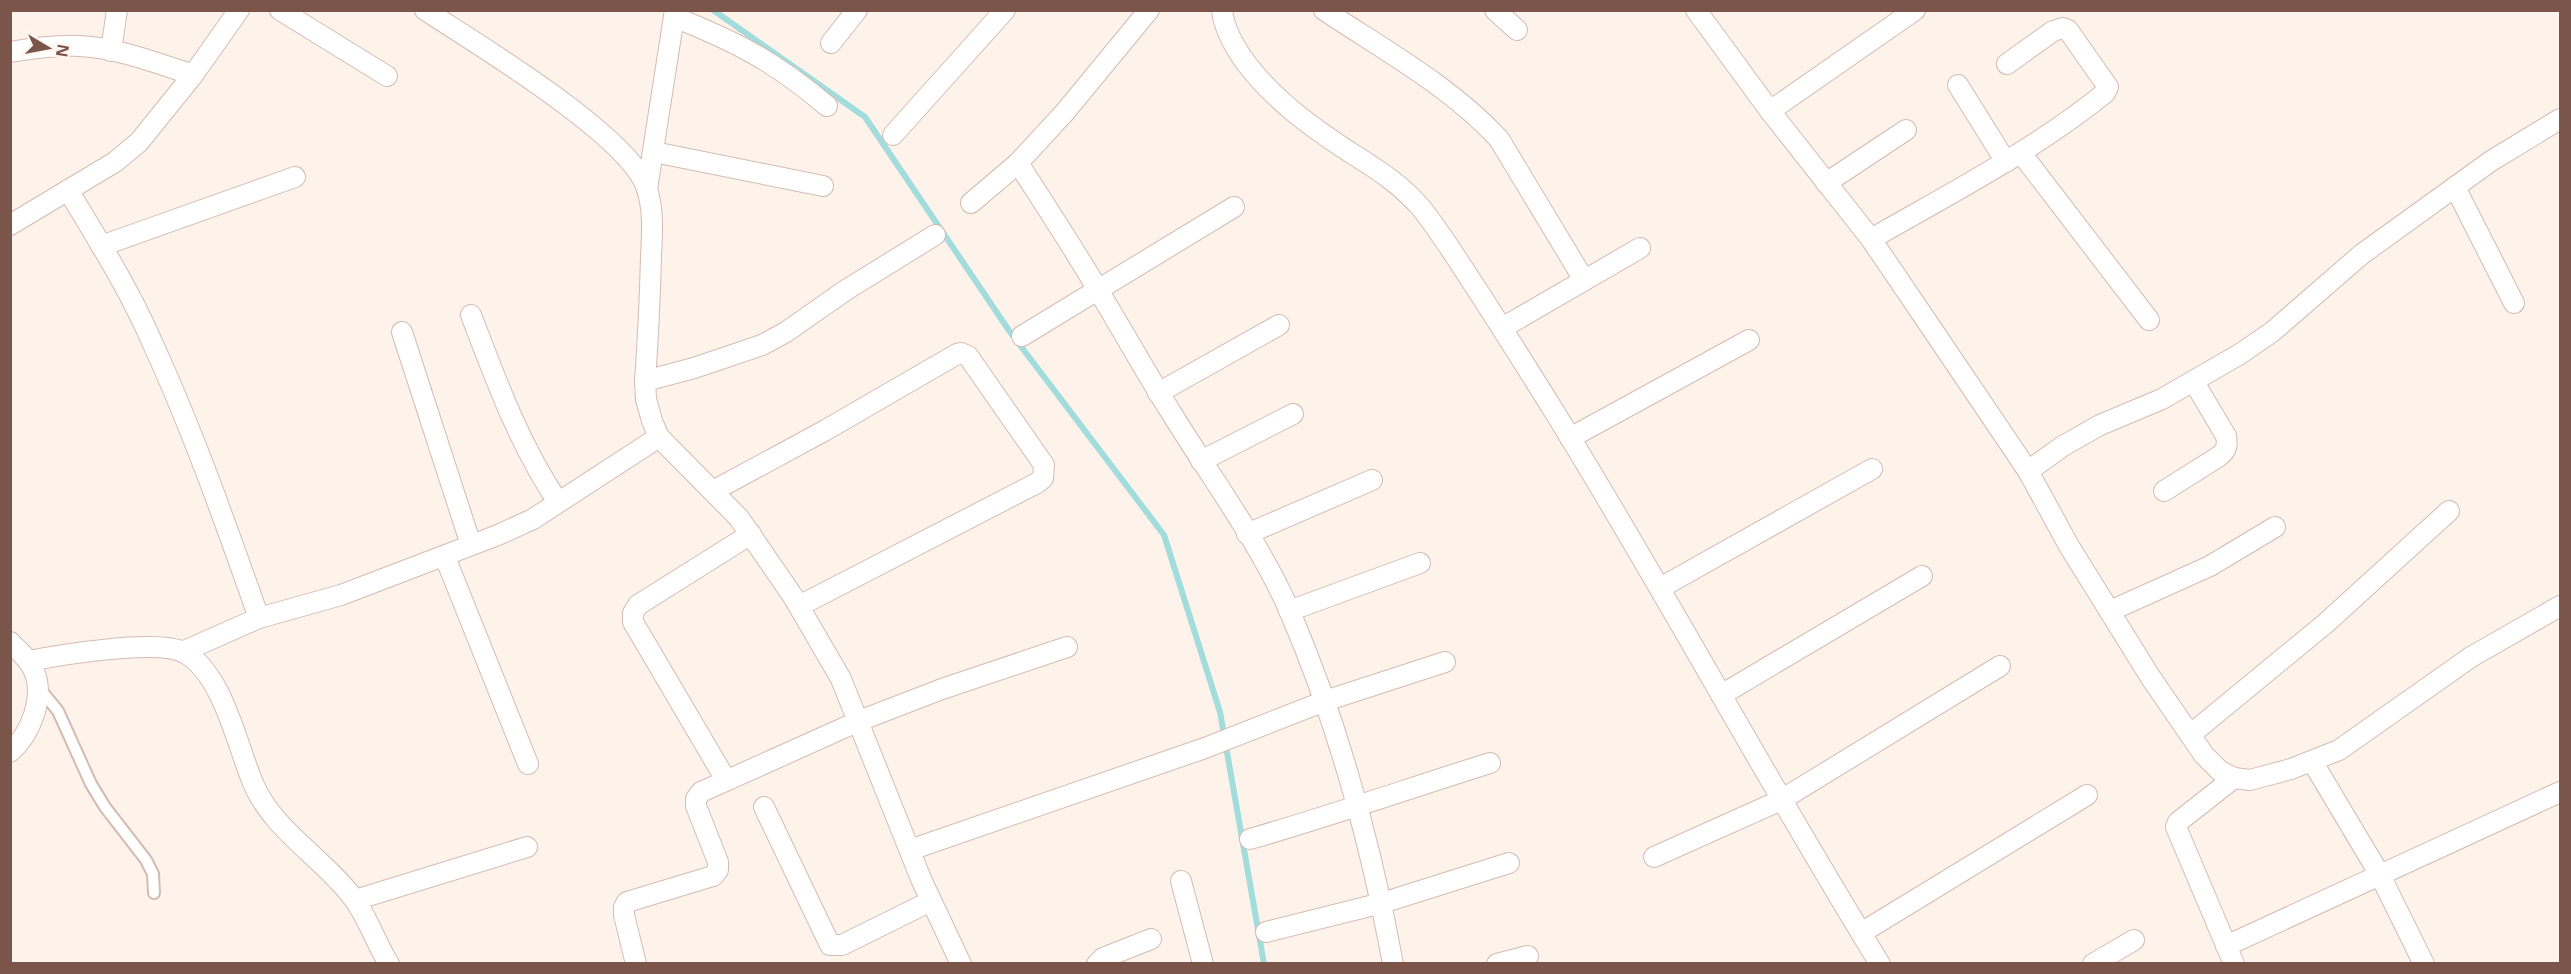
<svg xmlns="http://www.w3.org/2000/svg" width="2571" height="974" font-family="'Noto Sans',sans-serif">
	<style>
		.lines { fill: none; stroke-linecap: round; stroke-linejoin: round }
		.stream { stroke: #a2dcdc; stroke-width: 6 }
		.lane-casing { stroke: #d4bbb1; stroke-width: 14 }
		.street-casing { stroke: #d4bbb1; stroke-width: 22 }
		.lane { stroke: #fff; stroke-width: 10 }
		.street { stroke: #fff; stroke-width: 20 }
	</style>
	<rect width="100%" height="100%" fill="#fef3ea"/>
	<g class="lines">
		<polyline class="stream" points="713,10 865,117 1010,332 1164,535 1220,712 1264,964"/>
		<g class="lane-casing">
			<polyline id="lane" points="40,689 58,711 91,784 105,807 146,860 153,874 154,893"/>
		</g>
		<g class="street-casing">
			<g id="street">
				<polyline points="280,10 387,76"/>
				<path d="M425,10C475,43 631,136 647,189C654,211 652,235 651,257C650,298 648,339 645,381L646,399L652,421L659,437L739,518L794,598L841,679L921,879L961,964"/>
				<path d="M1222,10C1224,30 1235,48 1246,63C1274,100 1310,126 1348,151C1375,168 1401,184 1422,209C1440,232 1456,257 1472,282C1501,326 1529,371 1557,416C1668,596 1768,783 1880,964"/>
				<path d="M1324,10C1384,50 1450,86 1499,139L1584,280"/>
				<polyline points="1495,10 1517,30"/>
				<polyline points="1696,10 1770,111 1871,239 1926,320 2028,471 2069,546 2151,678 2204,755 2220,771 2234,778 2250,780 2291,769 2339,750 2471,657 2560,606"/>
				<path d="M674,17C737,42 775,62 827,106"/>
				<polyline points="831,43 857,10"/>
				<polyline points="111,51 117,10"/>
				<path d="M10,52C34,48 57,45 80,46C118,48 157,63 193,75"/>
				<polyline points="1958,85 2006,162"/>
				<polyline points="1770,111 1915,10"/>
				<polyline points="893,135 1005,10"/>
				<polyline points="654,152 823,186"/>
				<polyline points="2021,153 2149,320"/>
				<path d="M1018,163C1045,205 1073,247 1098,290C1123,331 1146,373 1172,414C1212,479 1260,543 1290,612C1338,724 1371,844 1393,964"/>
				<polyline points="1826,183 1906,130"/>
				<polyline points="2455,187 2514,303"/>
				<polyline points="647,189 675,10"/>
				<path d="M68,190C98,240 129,289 152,342C193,431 226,525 259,618"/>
				<polyline points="971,203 1018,163 1065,112 1149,10"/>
				<polyline points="10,225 115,162 139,142 193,75 239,10"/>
				<path d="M1871,239C1951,193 2033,151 2105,93L2108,87L2068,30L2063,28L2053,31L2007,64"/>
				<polyline points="101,246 295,177"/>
				<path d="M471,315C496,380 519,444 558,502"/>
				<polyline points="1502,328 1640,248"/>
				<polyline points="402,332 471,545"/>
				<polyline points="1022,336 1234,207"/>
				<polyline points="645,381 694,368 762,345 786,332 846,290 935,235"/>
				<polyline points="1158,393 1279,325"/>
				<polyline points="1570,438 1749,340"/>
				<polyline points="1201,461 1293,414"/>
				<polyline points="2028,471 2063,446 2100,425 2162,399 2240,354 2272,332 2362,254 2491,161 2560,119"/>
				<polyline points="713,491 824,431 957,354 961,353 968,356 1044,465 1043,478 1037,483 799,606"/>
				<path d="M2164,491L2218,457C2226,451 2228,447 2226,436L2194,382"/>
				<polyline points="1247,534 1372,480"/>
				<polyline points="445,557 528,764"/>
				<polyline points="1660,588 1872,469"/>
				<polyline points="1289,611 1420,563"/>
				<polyline points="2110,611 2210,566 2275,527"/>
				<path d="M10,642C19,651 29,659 34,671C45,697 31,734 10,752"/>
				<polyline points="182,652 259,618 341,595 498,535 533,519 659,437"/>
				<path d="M29,661C59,655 157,639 183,652C222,671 237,745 253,783C273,831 324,858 354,899C368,918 376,943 389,964"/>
				<polyline points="1721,695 1922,576"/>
				<polyline points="2190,735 2326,623 2449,511"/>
				<polyline points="2312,761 2380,875 2424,964"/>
				<polyline points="726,780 633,622 633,613 638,605 751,534"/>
				<polyline points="764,807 830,945 842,945 931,901"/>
				<path d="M1250,839C1331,816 1410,788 1490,763"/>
				<polyline points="910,850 1205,748 1325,701 1445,662"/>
				<polyline points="1654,857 1781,800 2000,666"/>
				<polyline points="1181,881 1203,964"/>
				<polyline points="355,900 527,847"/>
				<polyline points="1266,932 1382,903 1509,863"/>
				<polyline points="1861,933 2087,795"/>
				<polyline points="2226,946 2560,792"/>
				<polyline points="636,964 624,915 624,907 627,902 713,876 718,870 718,862 696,806 696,799 701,792 859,721 942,689 1067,647"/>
				<polyline points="1097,964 1103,958 1151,939"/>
				<polyline points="1497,964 1528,956"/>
				<polyline points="2093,964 2134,940"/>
				<polyline points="2234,964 2176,827 2178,822 2234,778"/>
			</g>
		</g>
		<use href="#lane" class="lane"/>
		<use href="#street" class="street"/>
	</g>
	<rect width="2571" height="974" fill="none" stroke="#7b544a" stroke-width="24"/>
	<g transform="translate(48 48) rotate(100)" stroke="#fff7f1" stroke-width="4.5" paint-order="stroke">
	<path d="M0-4.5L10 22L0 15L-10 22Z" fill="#7b544a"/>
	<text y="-9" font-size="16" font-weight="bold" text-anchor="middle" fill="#7b544a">N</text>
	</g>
</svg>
